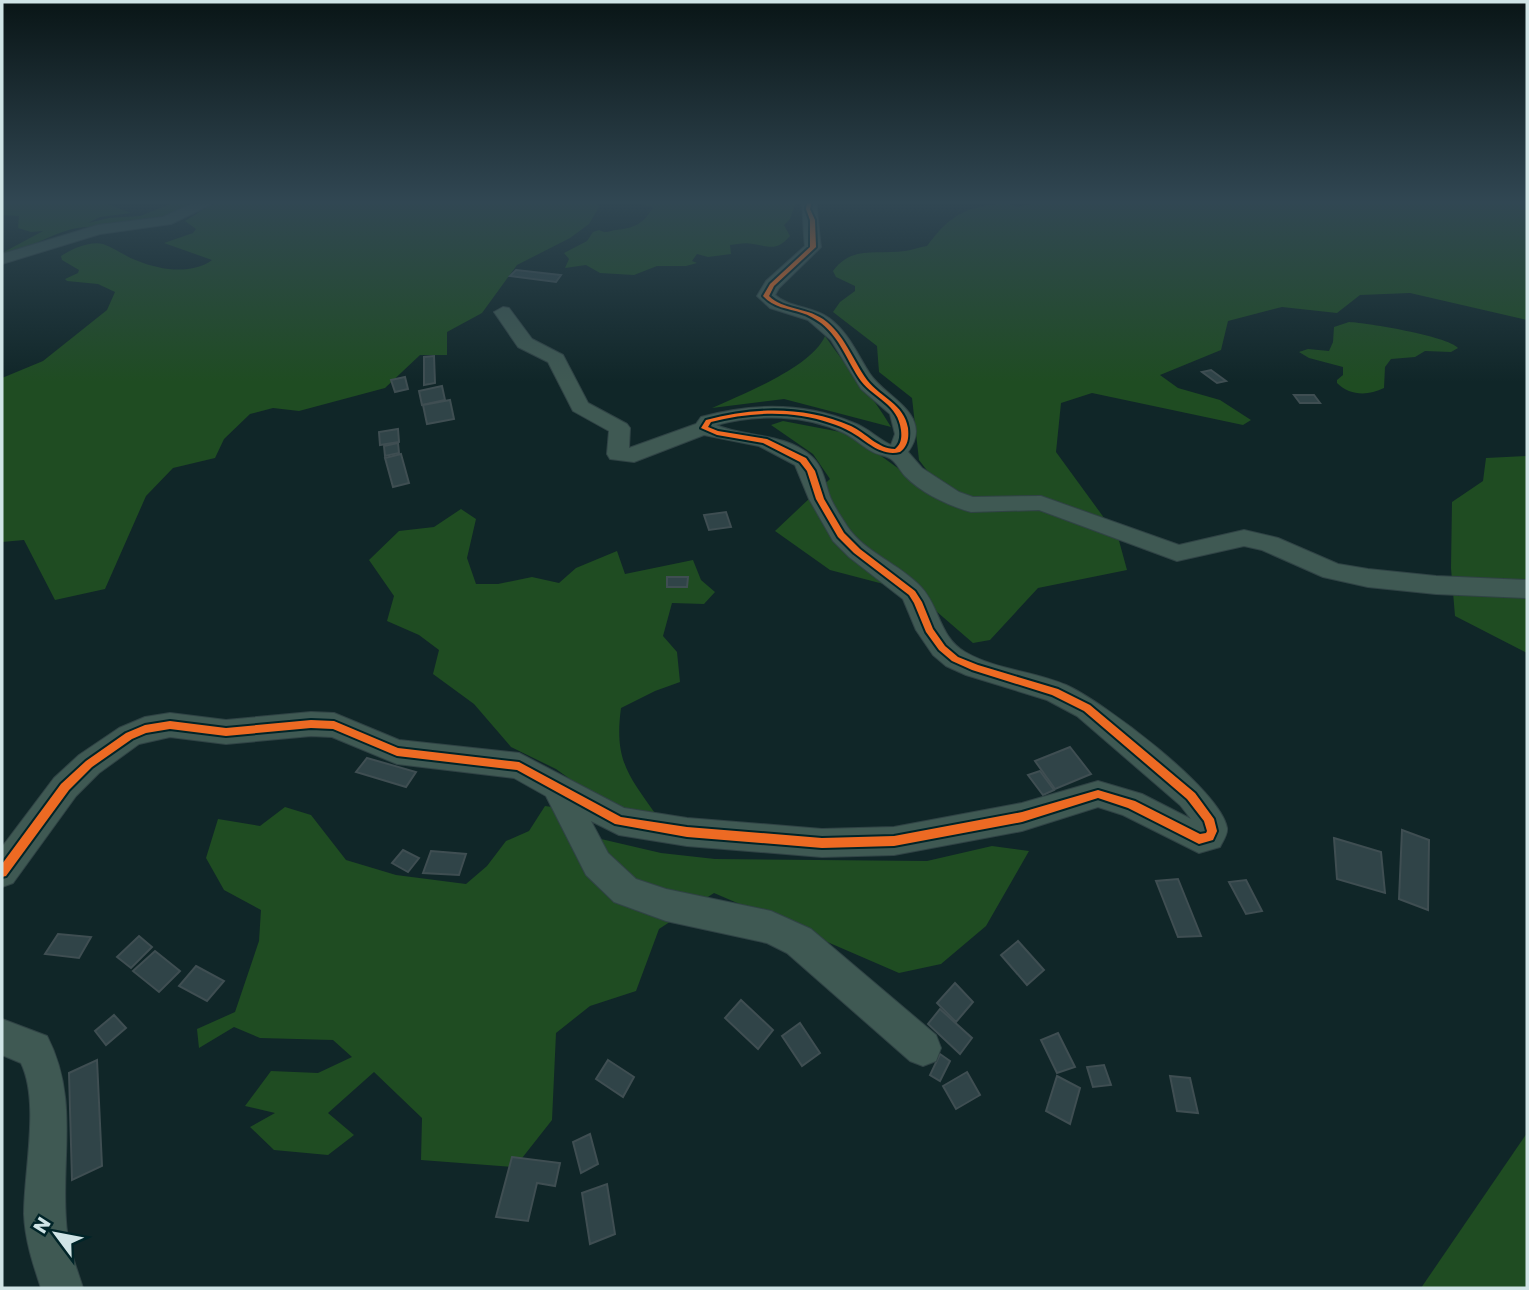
<svg xmlns="http://www.w3.org/2000/svg" width="1529" height="1290" font-family="Poppins,sans-serif">
	<style>
		.green { fill: #1f4c22 }
		.building { fill: #304448; stroke: #3f4e52; stroke-width: 2 }
		.lines { fill: none; stroke-linecap: round; stroke-linejoin: round }
		.minor-casing { stroke: #304345; stroke-width: 2 }
		.minor { fill: #3f5953; fill-rule: evenodd }
		.cycleway-casing { stroke: #002428; stroke-width: 4 }
		.cycleway { fill: #ed6a23; fill-rule: evenodd }
	</style>
	<rect width="100%" height="100%" fill="#102628"/>
	<g class="green">
		<path d="M2,201H106L105,203L131,213L100,217L88,223L109,218L140,216L178,201H206L171,217L88,227C61,227 30,249 2,256V253L43,231L31,232L18,228L19,216L2,215Z"/>
		<path d="M217,201H597L599,207L589,224L570,238L517,265L482,313L447,332V355H420L385,388L299,411L273,408L250,414L224,439L215,458L173,468L146,496L105,589L55,600L24,540L2,542V378L43,361L107,310L115,292L98,284L67,281L65,279L78,273L79,270L62,260L61,256C72,249 89,241 103,244C115,248 126,257 138,261C160,270 192,275 212,260L164,243L193,233L196,229L185,221Z"/>
		<path d="M625,201H796L790,219L784,225L790,236C777,251 771,247 753,244C746,242 737,244 730,245L731,254L708,257L697,254L692,261L697,263L686,266H657L634,275L600,273L586,265L565,268L569,259L564,253L587,241L593,232L599,230C607,234 608,231 616,230C634,228 644,224 653,207Z"/>
		<path d="M1045,201H1527V320L1410,293L1360,295L1337,313L1282,307L1228,321L1221,350L1160,375L1178,388L1220,400L1251,420L1243,425L1092,393L1061,403L1056,452L1118,537L1127,570L1038,588L990,640L973,643L914,592L830,570L775,531L830,479L813,454L771,425L783,421L851,434L947,504L968,502L935,481L919,460L912,398L879,372L877,346L833,312L840,302L855,291V286L836,277L833,271C852,245 877,255 905,251C912,250 920,247 927,246C946,221 959,209 991,205C1002,203 1007,202 1017,207Z"/>
		<path d="M1349,322C1368,323 1447,336 1458,348L1451,352L1425,351L1415,357L1391,359L1385,367L1384,388C1368,396 1350,396 1337,383V380L1343,375V367L1309,358L1299,352L1308,349L1329,351L1333,342L1334,327Z"/>
		<path d="M825,336C846,367 872,394 891,427L784,399L712,408C743,394 812,367 825,336Z"/>
		<polygon points="1527,456 1527,581 1484,578 1527,593 1527,653 1455,616 1451,568 1452,502 1483,481 1486,458"/>
		<path d="M461,509L476,519L467,558L476,584H498L532,577L559,583L576,568L617,551L625,574L693,560L701,580L715,592L704,604L672,603L663,636L677,652L680,682L655,691L621,708C614,760 628,775 657,816L602,802L556,769L511,747L474,704L433,674L439,650L419,635L387,621L394,596L369,560L399,531L434,527Z"/>
		<polygon points="545,806 573,810 601,839 661,853 715,859 927,861 992,846 1029,851 986,926 941,964 899,973 714,893 659,929 636,991 590,1006 556,1033 552,1120 515,1167 421,1160 422,1118 374,1072 328,1113 354,1135 328,1155 274,1150 250,1127 275,1113 245,1106 271,1071 318,1073 352,1057 333,1040 260,1038 234,1027 199,1048 197,1029 235,1012 259,941 261,910 224,890 206,858 218,819 260,826 285,807 311,815 346,860 396,875 466,884 487,866 506,841 529,831"/>
		<polygon points="1527,1133 1527,1288 1421,1288"/>
	</g>
	<g class="building">
		<polygon points="516,270 561,275 556,282 510,276"/>
		<polygon points="434,356 435,383 424,385 424,357"/>
		<polygon points="1211,370 1226,381 1217,383 1202,372"/>
		<polygon points="405,377 408,389 395,392 391,380"/>
		<polygon points="442,386 445,400 422,405 419,391"/>
		<polygon points="1294,395 1314,395 1320,403 1300,403"/>
		<polygon points="450,400 454,419 427,424 423,405"/>
		<polygon points="398,429 399,442 380,445 379,432"/>
		<polygon points="398,443 399,453 385,456 384,446"/>
		<polygon points="401,454 409,483 393,487 385,458"/>
		<polygon points="726,512 731,527 709,530 704,515"/>
		<polygon points="667,577 688,577 687,587 667,587"/>
		<polygon points="1070,747 1091,774 1055,789 1035,761"/>
		<polygon points="367,758 416,772 406,787 356,772"/>
		<polygon points="1040,771 1054,790 1043,795 1028,775"/>
		<polygon points="1402,830 1429,840 1428,910 1399,899"/>
		<polygon points="1334,838 1381,852 1385,893 1337,879"/>
		<polygon points="403,850 419,858 408,872 392,863"/>
		<polygon points="431,851 466,854 459,875 423,873"/>
		<polygon points="1178,879 1201,936 1178,937 1156,881"/>
		<polygon points="1246,880 1262,911 1246,914 1229,882"/>
		<polygon points="58,934 91,937 79,958 45,954"/>
		<polygon points="139,936 152,947 131,968 117,957"/>
		<polygon points="1018,941 1044,970 1027,985 1001,955"/>
		<polygon points="155,951 180,971 159,992 133,971"/>
		<polygon points="196,966 224,981 207,1001 179,986"/>
		<polygon points="955,983 973,1002 956,1022 937,1003"/>
		<polygon points="741,1000 773,1030 758,1049 725,1018"/>
		<polygon points="940,1009 972,1038 960,1054 928,1024"/>
		<polygon points="114,1015 126,1028 106,1045 95,1031"/>
		<polygon points="800,1023 820,1053 802,1066 782,1036"/>
		<polygon points="1058,1033 1075,1067 1057,1073 1041,1040"/>
		<polygon points="940,1054 950,1061 940,1081 930,1075"/>
		<polygon points="97,1060 102,1166 72,1180 69,1073"/>
		<polygon points="608,1060 634,1077 623,1097 596,1079"/>
		<polygon points="1104,1065 1111,1085 1093,1087 1087,1067"/>
		<polygon points="967,1072 980,1095 956,1109 943,1086"/>
		<polygon points="1057,1076 1080,1088 1070,1124 1046,1111"/>
		<polygon points="1170,1076 1190,1078 1198,1113 1177,1111"/>
		<polygon points="590,1134 598,1164 581,1173 573,1142"/>
		<polygon points="512,1157 560,1163 555,1186 537,1183 528,1221 496,1217"/>
		<polygon points="607,1184 615,1234 590,1244 582,1193"/>
	</g>
	<g class="lines">
		<g class="minor-casing">
			<g id="minor">
				<polygon points="198,201 218,201 171,224 100,234 2,264 2,254 98,225 163,217"/>
				<path d="M803,201H817C816,205 820,240 821,247L779,288L775,295C790,308 812,306 829,318C849,333 857,354 870,374C886,398 935,415 908,452L922,468L959,492L973,497L1041,496L1179,545L1244,530L1278,538L1338,564L1368,569L1436,576L1527,580V598L1436,594L1368,587L1323,577L1262,550L1244,546L1177,561L1039,510L971,512C949,506 921,493 905,476C900,471 897,463 891,459C886,455 877,455 871,451C862,446 854,438 844,433C805,414 757,414 716,425C746,438 784,432 811,456C824,467 825,484 831,499C835,508 842,518 847,526C865,553 900,564 921,587C940,607 939,637 965,652C996,670 1034,671 1066,685C1102,701 1221,790 1227,828C1228,834 1223,841 1220,847L1199,853L1123,815L1098,807L1022,831L894,855L822,857L687,846L619,835L591,821L608,853L636,879L666,889L771,911L811,929L936,1035L941,1048L936,1061L923,1066L910,1061L787,953L767,943L666,921L614,902L586,875L546,796L514,778L397,764L332,737L311,736L226,744L170,737L139,744L99,773L76,796L13,883L2,887V847L54,778L79,755L119,728L145,717L170,713L226,720L311,712L334,713L399,740L519,753L624,808L687,818L822,829L894,827L1022,803L1098,781L1142,794L1191,819L1180,805L1077,716L1047,700L966,675L946,666L933,655L916,630L903,599L849,557L833,541L809,499L795,465L759,446L704,435L634,462L610,459L607,454L609,431L573,411L548,362L518,347L494,312L503,307L509,308L532,339L563,355L588,403L627,424L630,428L629,448L696,424L701,417C752,403 804,402 854,423C868,428 878,439 891,445L895,434L890,414L861,389L831,340L808,320L770,308L757,296L766,281L805,246C804,239 802,205 803,201Z"/>
				<path d="M2,1019L47,1036C79,1098 61,1155 66,1221C67,1244 76,1266 83,1288H41C33,1264 25,1240 24,1214C24,1170 40,1102 21,1063L2,1055Z"/>
			</g>
		</g>
		<use href="#minor" class="minor"/>
		<g class="cycleway-casing">
			<path id="cycleway" d="M807,201H812L810,209L815,220L816,247L774,286L769,296C783,310 805,307 823,319C845,335 852,359 867,380C881,398 904,404 908,428C909,438 908,446 900,452C880,457 866,440 851,432C844,428 837,425 830,423C792,410 750,412 711,422L708,427L718,431L767,439L806,458L815,471L824,499L844,533L860,549L915,591L922,602L933,629L945,646L958,657L978,665L1058,689L1090,705L1195,793L1214,819L1217,831L1213,840L1199,844L1128,808L1098,798L1022,822L894,846L822,848L687,837L615,824L517,770L397,756L333,729L311,728L226,736L170,729L146,733L132,739L92,767L69,790L6,876L2,877V864L61,784L86,761L126,733L145,725L170,721L226,728L311,720L334,721L398,748L519,762L621,817L687,827L822,838L894,836L1022,812L1098,790L1135,801L1200,834L1206,833L1207,831L1204,821L1187,799L1084,711L1052,695L972,670L952,661L939,650L926,632L914,603L909,595L854,553L838,537L816,499L807,471L800,462L763,443L717,435L701,428L706,420C754,407 805,406 851,426C866,433 878,449 895,449C901,444 902,438 901,430C898,404 875,399 861,381C847,361 841,339 821,323C815,319 809,315 802,313C787,308 774,308 763,296L770,284L810,247V220L806,209Z"/>
		</g>
		<use href="#cycleway" class="cycleway"/>
	</g>
	<linearGradient id="sky" x2="0" y2="1"><stop stop-color="#091516"/><stop offset="0.53" stop-color="#314753"/><stop offset="1" stop-color="#314753" stop-opacity="0"/></linearGradient>
	<rect width="1529" height="382" fill="url(#sky)"/>
	<rect width="1529" height="1290" fill="none" stroke="#d0e4e6" stroke-width="7"/>
	<g transform="translate(56 1234) rotate(302)" stroke="#002428" stroke-width="5" paint-order="stroke">
	<path d="M0-5L12 26L0 18L-12 26Z" fill="#d0e4e6"/>
	<text y="-10" font-size="19" font-weight="bold" text-anchor="middle" fill="#d0e4e6">N</text>
	</g>
</svg>
